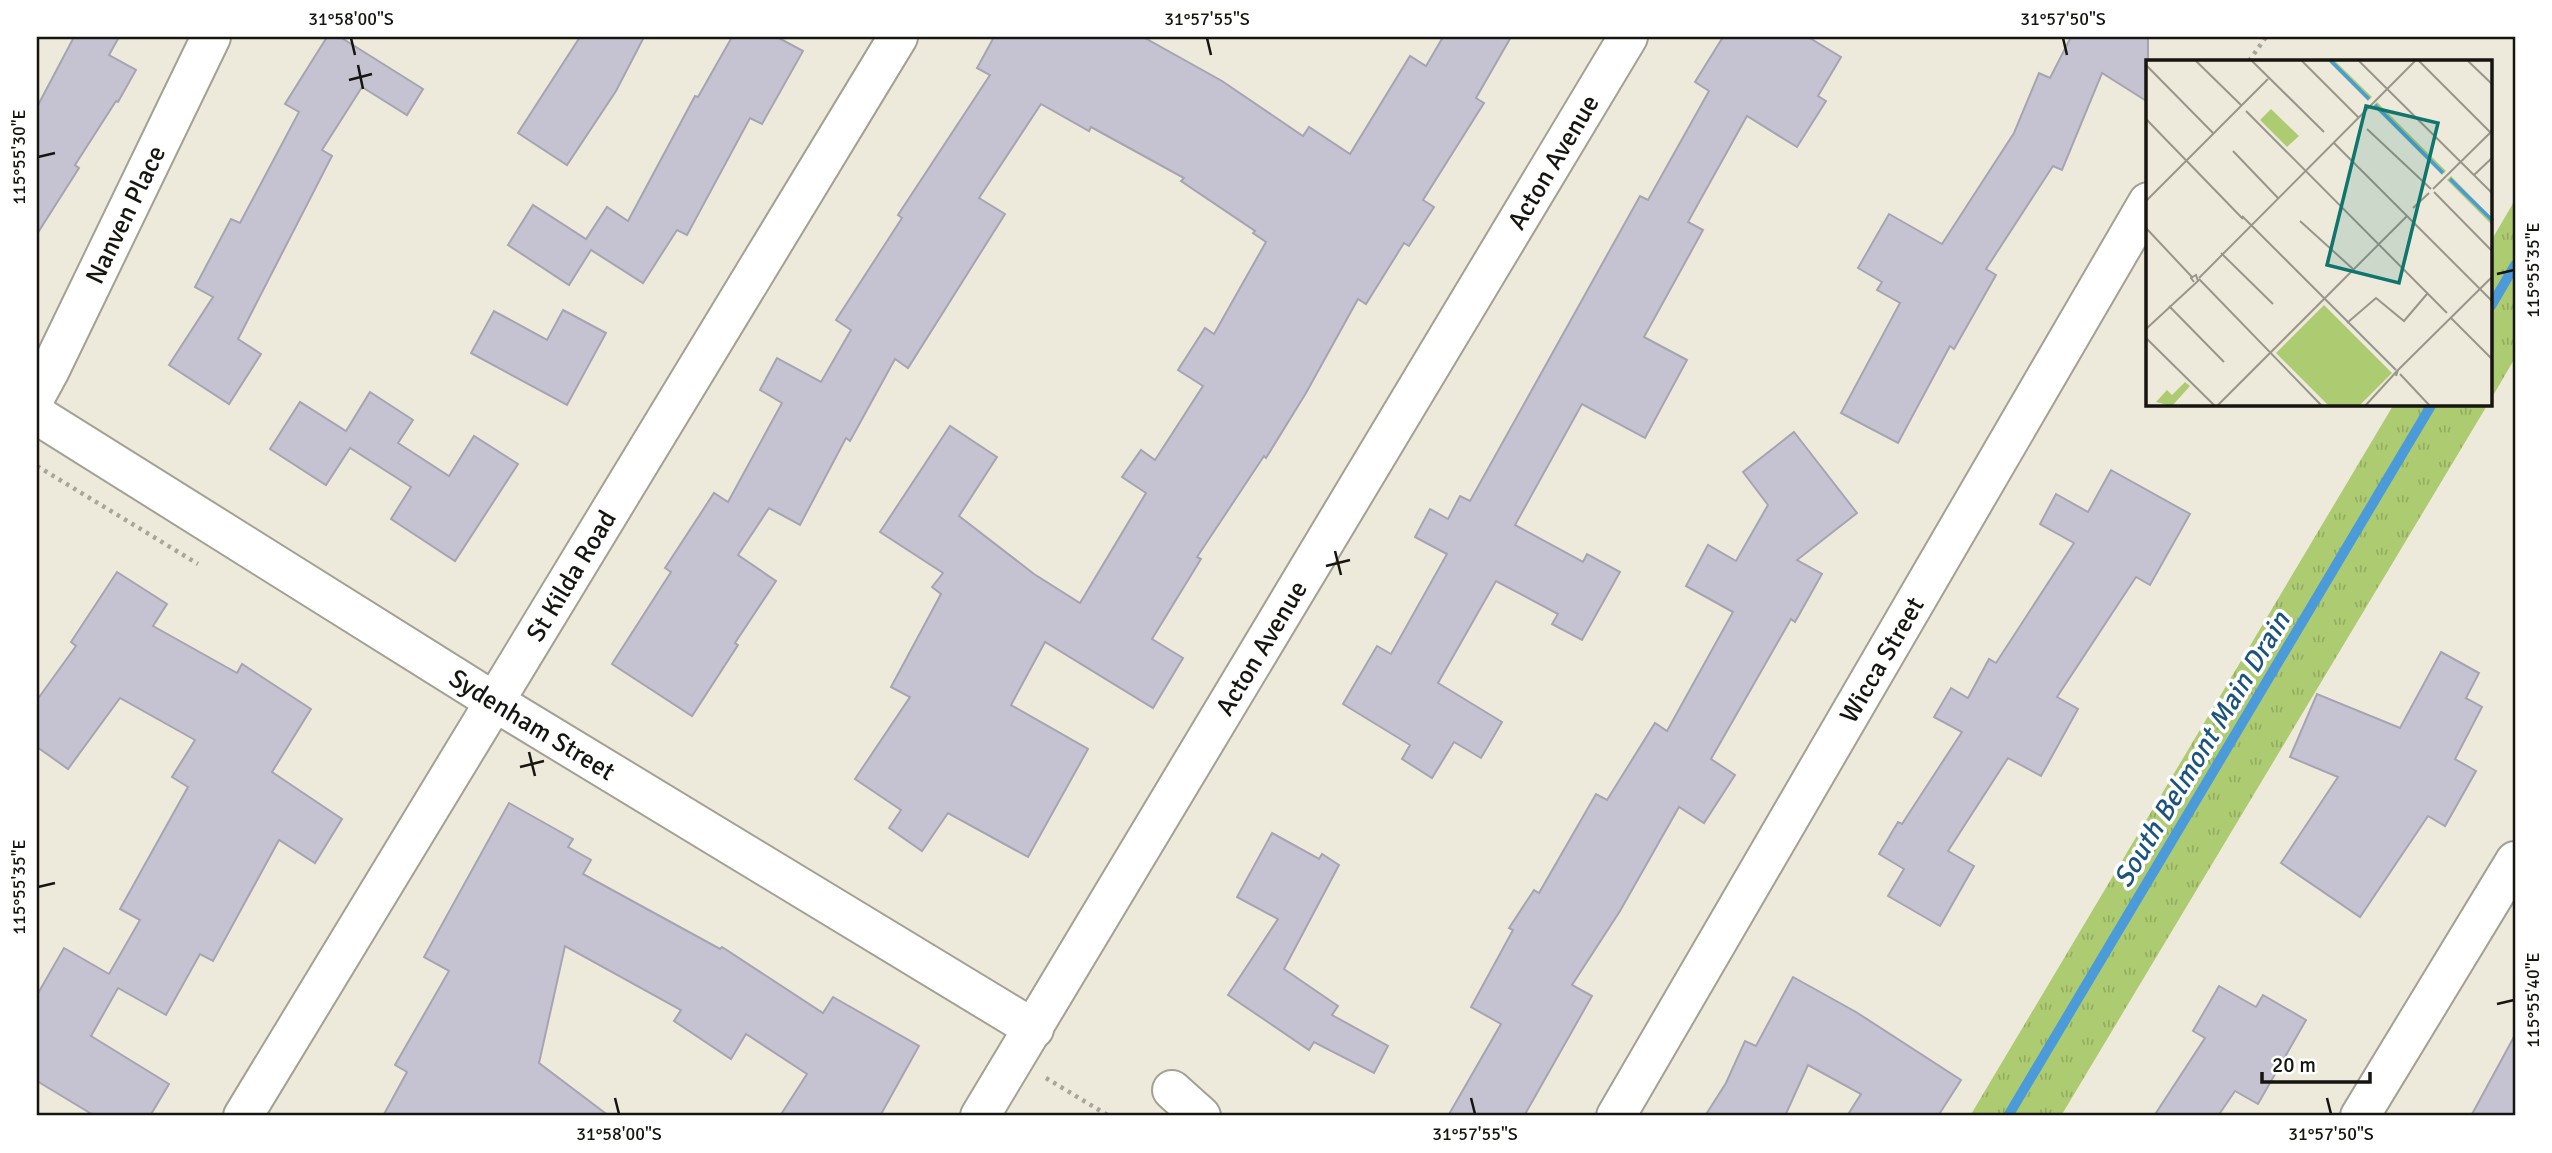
<svg xmlns="http://www.w3.org/2000/svg" width="2552" height="1153" font-family="Signika,sans-serif">
	<style>
		.grass { fill: url(#grass-tufts) }
		.lines { fill: none; stroke-linecap: round; stroke-linejoin: round }
		.stream { stroke: #4b9bdb; stroke-width: 10 }
		.building { fill: #c5c3d2; stroke: #a6a4b2; stroke-width: 2 }
		.street-casing { stroke: #a4a192; stroke-width: 42 }
		.path { stroke: #a8a599; stroke-width: 4.5; stroke-dasharray: 3.5 5; stroke-linecap: butt }
		.street { stroke: #fff; stroke-width: 38 }
		.ticks { fill: none; stroke: #161510; stroke-width: 2.5 }
		.labels { text-anchor: middle; stroke-width: 7; stroke-linejoin: round; paint-order: stroke }
		.street-label { font-size: 26px; fill: #161510; stroke: #fff }
		.water-label { font-size: 28px; font-style: italic; fill: #1a537e; stroke: #fff }
		.inset-river { fill: none; stroke: #4b9bdb; stroke-width: 3.5 }
		.inset-road { fill: none; stroke: #98958a; stroke-width: 2 }
		.view { fill: #0f766e; fill-opacity: 0.15; stroke: #0f766e; stroke-width: 3.5 }
		.inset-edge { fill: none; stroke: #161510; stroke-width: 3.5 }
		.neatline { fill: none; stroke: #161510; stroke-width: 2.5 }
		.ticks-label { font-size: 18px; text-anchor: middle; fill: #161510 }
	</style>
	<defs>
		<pattern id="grass-tufts" width="24" height="20" patternUnits="userSpaceOnUse" patternTransform="scale(1.75)"><rect width="24" height="20" fill="#adcb71"/><path d="M3 7l-1-3M5 7V3M7 7l1-3M15 17l-1-3M17 17v-4M19 17l1-3" fill="none" stroke="#94ad61"/></pattern>
	</defs>
	<rect width="100%" height="100%" fill="#eeeadb"/>
	<g class="grass">
		<polygon points="2515,200 2515,358 2491,399 2491,241"/>
		<polygon points="2394,404 2488,404 2061,1116 1970,1116"/>
	</g>
	<g class="lines">
		<g class="stream">
			<polyline points="2491,306 2515,265"/>
			<polyline points="2008,1116 2432,404"/>
		</g>
	</g>
	<g class="building">
		<polygon points="74,37 119,37 109,55 136,70 118,102 116,101 75,165 79,168 37,234 37,107"/>
		<polygon points="327,37 340,37 423,89 407,115 362,87 322,150 332,156 238,339 261,354 229,404 169,365 213,297 195,287 231,219 240,223 299,112 285,104"/>
		<polygon points="580,37 644,37 616,91 567,165 518,133"/>
		<polygon points="732,37 777,37 803,51 762,124 750,118 687,235 677,230 643,283 591,250 569,285 508,245 533,205 586,239 607,207 628,221 695,96 698,97"/>
		<polygon points="994,37 1143,37 1222,81 1303,136 1309,127 1350,154 1410,56 1426,66 1443,37 1511,37 1476,98 1484,103 1423,200 1434,207 1409,246 1404,243 1366,304 1358,299 1306,393 1266,458 1264,456 1197,557 1201,559 1152,639 1183,658 1153,708 1045,642 1011,705 1088,749 1028,857 948,813 922,851 889,828 901,810 855,779 910,697 891,687 941,594 932,587 943,573 880,532 950,426 997,457 959,516 1034,574 1080,603 1146,493 1122,477 1141,450 1155,460 1203,386 1178,370 1205,328 1214,334 1266,242 1253,233 1255,231 1181,181 1184,178 1091,127 1089,131 1041,104 979,198 1005,214 908,368 895,359 850,441 846,438 800,525 769,508 738,555 776,581 735,643 738,645 692,716 612,664 671,572 665,568 714,493 728,502 782,403 760,390 777,358 821,382 851,330 836,320 902,218 898,215 990,75 977,68"/>
		<polygon points="1723,37 1808,37 1841,57 1818,96 1826,101 1797,147 1747,116 1688,222 1703,230 1644,337 1687,360 1645,438 1582,404 1515,525 1583,562 1587,554 1620,572 1582,640 1552,624 1558,614 1496,581 1438,683 1502,722 1481,758 1454,742 1432,778 1402,759 1410,745 1343,704 1377,646 1391,654 1447,554 1415,537 1430,509 1448,519 1460,496 1470,501 1640,196 1648,200 1709,91 1695,82"/>
		<polygon points="2071,37 2148,37 2148,102 2102,73 2062,170 2053,166 1986,269 1996,275 1954,349 1950,346 1898,443 1841,413 1900,303 1877,290 1882,282 1858,268 1889,214 1942,244 2014,133 2039,73 2050,78"/>
		<polygon points="563,310 606,333 567,405 471,353 494,311 547,340"/>
		<polygon points="370,392 413,420 398,443 449,476 474,436 518,464 455,561 391,519 411,487 350,448 326,485 270,449 300,402 346,431"/>
		<polygon points="1794,432 1857,513 1797,560 1822,574 1795,622 1791,619 1711,759 1735,775 1704,823 1679,807 1620,911 1572,985 1592,996 1524,1116 1448,1116 1501,1024 1471,1007 1513,930 1509,928 1534,890 1539,893 1596,794 1607,800 1655,723 1667,731 1733,612 1686,586 1708,545 1736,561 1768,505 1743,472"/>
		<polygon points="2111,470 2190,514 2150,585 2136,577 2057,697 2078,709 2041,776 2008,758 1948,851 1974,866 1940,926 1888,896 1904,869 1879,854 1898,822 1902,824 1962,732 1934,717 1951,688 1968,698 1989,659 1996,663 2074,543 2040,524 2056,494 2088,512"/>
		<polygon points="117,572 167,604 153,626 237,673 242,664 311,709 272,772 342,819 315,863 279,840 213,961 200,954 166,1015 118,988 91,1036 169,1084 150,1116 95,1116 37,1081 37,995 64,948 109,974 140,920 120,909 188,787 172,777 195,740 120,698 68,769 37,747 37,700 76,646 71,642"/>
		<polygon points="2441,652 2479,673 2466,698 2482,707 2455,759 2476,771 2445,826 2428,816 2360,917 2281,863 2338,777 2290,757 2317,694 2400,728"/>
		<polygon points="509,803 573,839 568,847 591,860 583,874 720,949 722,947 823,1013 833,997 919,1046 880,1116 780,1116 807,1074 746,1034 731,1059 674,1021 681,1010 565,946 539,1063 609,1116 383,1116 407,1072 395,1065 449,971 424,957"/>
		<polygon points="1272,833 1319,859 1322,854 1339,865 1284,969 1338,1006 1332,1015 1388,1046 1374,1073 1314,1042 1309,1050 1228,995 1278,919 1237,897"/>
		<polygon points="1793,977 1856,1012 1961,1080 1938,1116 1847,1116 1861,1094 1808,1065 1785,1116 1705,1116 1726,1083 1745,1041 1756,1046"/>
		<polygon points="2219,986 2256,1007 2263,995 2306,1020 2258,1104 2235,1091 2218,1116 2154,1116 2205,1038 2193,1031"/>
		<polygon points="2515,1035 2515,1116 2471,1116"/>
	</g>
	<g class="lines">
		<g class="street-casing">
			<g id="street">
				<path id="s1" d="M37,394L49,372L211,37"/>
				<path id="s2" d="M37,415L495,702L1034,1029"/>
				<polyline points="1172,1090 1201,1116"/>
				<path id="s3" d="M243,1116L898,37"/>
				<path id="s4" d="M980,1116L1628,37"/>
				<path id="s5" d="M1616,1116L2148,202"/>
				<polyline points="2360,1116 2515,861"/>
			</g>
		</g>
		<g class="path">
			<polyline points="2249,61 2266,37"/>
			<polyline points="37,466 198,564"/>
			<polyline points="1046,1078 1109,1116"/>
		</g>
		<use href="#street" class="street"/>
	</g>
	<path class="ticks" d="M351,38L355,55M1207,38L1211,55M2063,38L2067,55M358,65L363,89M349,80L372,74M38,157L55,153M2497,274L2514,270M1335,551L1341,575M1326,566L1350,560M529,752L535,776M520,767L544,761M38,887L55,883M2497,1004L2514,1000M615,1098L619,1114M1471,1098L1475,1114M2327,1098L2331,1114"/>
	<g class="labels">
		<g class="street-label">
			<text dy="9" stroke="none"><textPath href="#s4" startOffset="1113">Acton Avenue</textPath></text>
			<text dy="9" stroke="none"><textPath href="#s1" startOffset="200">Nanven Place</textPath></text>
			<text dy="9" stroke="none"><textPath href="#s3" startOffset="632">St Kilda Road</textPath></text>
			<text dy="9" stroke="none"><textPath href="#s4" startOffset="546">Acton Avenue</textPath></text>
			<text dy="9" stroke="none"><textPath href="#s5" startOffset="528">Wicca Street</textPath></text>
			<text dy="9" stroke="none"><textPath href="#s2" startOffset="584">Sydenham Street</textPath></text>
		</g>
		<g class="water-label">
			<text transform="translate(2201 749) rotate(-59)" y="10">South Belmont Main Drain</text>
		</g>
	</g>
	<g transform="translate(2146 60)">
		<rect width="346" height="346" fill="#eeeadb"/>
		<path d="M182,1H189L226,37L222,41ZM231,42L300,111L296,115L227,46ZM125,49L153,76L141,87L114,60ZM305,116L346,158V165L301,120ZM178,245L246,313L213,346H183L130,293ZM39,322L44,326L26,346L10,342L21,330L26,335Z" fill="#adcb71"/>
		<path d="M196,270L206,280L211,317L209,311L202,325L186,328L174,317L170,293L179,274Z" fill="#adcb71"/>
		<path class="inset-river" d="M185,1L223,39M229,45L297,113M304,119L347,161"/>
		<path class="inset-road" d="M50,1L96,46M106,1L178,72M156,1L212,57M213,1L347,134M273,1L344,72M322,1L347,25M0,5L68,74M100,51L301,253M0,59L97,159M221,69L285,129M187,82L347,242M87,91L132,138M328,115L347,97M287,129L347,70M288,132L347,192M0,141L122,19M267,148L283,133M96,156L250,310M154,161L207,209M0,168L46,217M75,193L127,244M53,218L269,1M53,219L176,346M23,246L78,302M305,258L347,300M201,263L230,238L258,261L281,234M0,269L52,221L50,215L45,218L48,222M0,278L69,346M252,310L347,216M254,314L284,346M71,346L261,156M219,346L252,310L250,316"/>
		<path class="view" d="M220,46L292,63L253,223L181,205Z"/>
		<rect width="346" height="346" class="inset-edge"/>
	</g>
	<rect width="2552" height="1153" fill="none" stroke="#ffffff" stroke-width="77"/>
	<path d="M2262 1072v10h108v-10" fill="none" stroke="#161510" stroke-width="3.5"/>
	<text x="2272" y="1072" font-size="21" fill="#161510" stroke="#ffffff" stroke-width="5" paint-order="stroke">20 m</text>
	<rect x="38" y="38" width="2476" height="1076" class="neatline"/>
	<g class="ticks-label">
		<text x="351" y="25">31°58'00"S</text>
		<text x="1207" y="25">31°57'55"S</text>
		<text x="2063" y="25">31°57'50"S</text>
		<text transform="translate(19 157) rotate(-90)" y="6">115°55'30"E</text>
		<text transform="translate(2533 270) rotate(-90)" y="6">115°55'35"E</text>
		<text transform="translate(19 887) rotate(-90)" y="6">115°55'35"E</text>
		<text transform="translate(2533 1000) rotate(-90)" y="6">115°55'40"E</text>
		<text x="619" y="1140">31°58'00"S</text>
		<text x="1475" y="1140">31°57'55"S</text>
		<text x="2331" y="1140">31°57'50"S</text>
	</g>
</svg>
